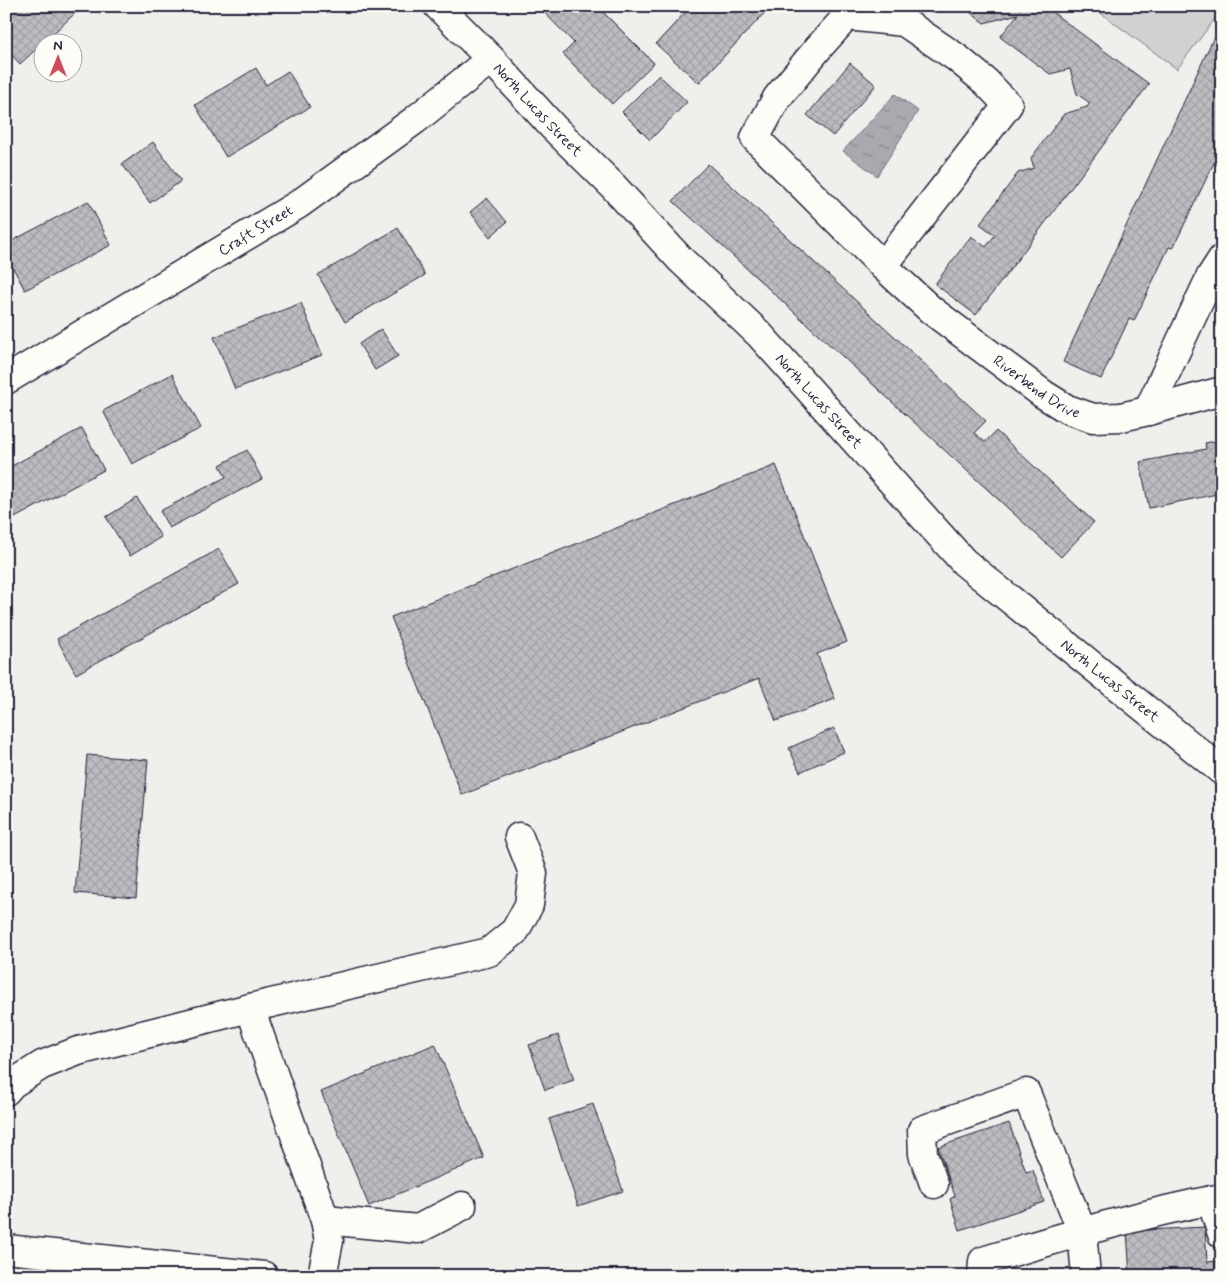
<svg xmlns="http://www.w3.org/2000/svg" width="1228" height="1282" font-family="Mynerve,sans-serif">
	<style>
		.pitch { fill: #d2d1d1; stroke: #7a7a86 }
		.water { fill: url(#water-ripples); stroke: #737381 }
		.building { fill: url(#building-cross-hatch); stroke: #22223b }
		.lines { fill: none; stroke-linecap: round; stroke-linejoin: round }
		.minor-casing { stroke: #22223b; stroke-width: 31 }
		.major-casing { stroke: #22223b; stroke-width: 31 }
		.minor { stroke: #fdfcf7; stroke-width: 28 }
		.major { stroke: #fdfcf7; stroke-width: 28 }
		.labels { text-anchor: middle; stroke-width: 5; stroke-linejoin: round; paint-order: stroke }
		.street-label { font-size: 15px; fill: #22223b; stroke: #fdfcf7 }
	</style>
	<defs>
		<pattern id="water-ripples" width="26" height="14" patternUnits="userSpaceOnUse" patternTransform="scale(1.25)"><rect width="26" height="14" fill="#a9a9b0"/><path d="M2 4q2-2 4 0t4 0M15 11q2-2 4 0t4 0" fill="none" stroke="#898990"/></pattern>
		<pattern id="building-cross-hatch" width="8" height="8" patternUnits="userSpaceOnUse" patternTransform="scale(1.25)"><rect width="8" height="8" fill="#bcbcc0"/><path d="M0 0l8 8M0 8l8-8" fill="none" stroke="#a1a1a6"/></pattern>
	</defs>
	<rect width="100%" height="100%" fill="#f0efec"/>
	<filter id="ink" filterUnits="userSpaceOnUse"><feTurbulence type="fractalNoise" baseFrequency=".02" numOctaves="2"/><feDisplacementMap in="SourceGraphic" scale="10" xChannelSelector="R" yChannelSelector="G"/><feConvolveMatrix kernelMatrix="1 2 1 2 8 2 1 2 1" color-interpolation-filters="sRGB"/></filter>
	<g filter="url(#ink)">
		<polygon class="pitch" points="1091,6 1212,6 1220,12 1177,69"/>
		<polygon class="water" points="895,94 918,111 877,176 843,151"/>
		<g class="building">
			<polygon points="11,6 83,6 20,64 6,49 6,11"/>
			<polygon points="541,6 597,6 654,63 612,104 563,54 574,43 539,7"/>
			<polygon points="691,6 771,6 699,83 656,44"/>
			<polygon points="962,6 1044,6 1149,84 976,315 935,284 971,236 986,247 995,235 980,224 1018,173 1034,168 1031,158 1064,114 1087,107 1090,103 1077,94 1070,69 1050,74 1000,37 1018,14 984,23"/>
			<polygon points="1213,39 1222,43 1222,146 1173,248 1169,247 1134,321 1129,319 1101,379 1063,362"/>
			<polygon points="850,63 876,85 833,136 807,115"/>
			<polygon points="256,68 266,85 288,71 310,107 226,157 195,105"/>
			<polygon points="659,75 687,102 650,140 622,112"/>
			<polygon points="153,142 181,181 150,203 122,164"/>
			<polygon points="708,164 986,421 974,433 985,442 996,431 1094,522 1061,557 673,201"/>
			<polygon points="487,198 507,222 490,237 470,212"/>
			<polygon points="88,201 111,245 25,290 6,255 6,244"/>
			<polygon points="398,228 425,275 345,322 318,275"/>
			<polygon points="301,303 322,355 235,389 214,337"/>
			<polygon points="381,329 398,356 375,370 359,344"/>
			<polygon points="172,374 201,428 132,464 103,411"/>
			<polygon points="82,428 104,470 9,521 6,515 6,469"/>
			<polygon points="1222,440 1222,493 1149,508 1140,462 1206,449 1205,443"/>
			<polygon points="247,450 262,479 169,528 160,511 226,477 220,465"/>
			<polygon points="776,465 847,642 817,654 835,699 776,721 759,678 462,795 391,617"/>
			<polygon points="137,498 161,537 130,556 106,517"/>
			<polygon points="219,549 239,584 76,674 57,639"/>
			<polygon points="834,728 844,752 800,772 789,748"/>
			<polygon points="87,755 148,760 136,898 75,893"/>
			<polygon points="558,1035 574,1080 545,1090 529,1045"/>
			<polygon points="435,1044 484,1158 369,1206 321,1092"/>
			<polygon points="593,1104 623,1191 578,1206 549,1119"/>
			<polygon points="1009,1123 1026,1172 1033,1170 1044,1202 960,1230 950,1199 955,1196 938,1147"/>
			<polygon points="1205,1227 1207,1262 1218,1261 1219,1276 1130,1276 1127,1231"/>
		</g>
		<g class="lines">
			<g class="minor-casing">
				<g id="minor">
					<path id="s1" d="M438,6L491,59L553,127L613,186L680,259L759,334L964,562L1222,771"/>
					<polygon points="847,16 904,22 957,58 986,82 1008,105 883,266 755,138 777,98 820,46"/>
					<path id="s2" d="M883,266L931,310L1043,394L1067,409L1093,418L1121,417L1148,411L1222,391"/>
					<path id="s3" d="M6,380L299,204L415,120L491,59"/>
					<polyline points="1148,411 1211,276 1222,259"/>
					<polyline points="250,1008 325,1220 329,1241 322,1276"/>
					<polyline points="6,1091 12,1084 42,1065 78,1051 250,1008 489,952 515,931 529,905 533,873 519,837"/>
					<polyline points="934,1184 923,1154 922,1130 1026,1093 1082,1231 1086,1276"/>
					<polyline points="1211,1200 1222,1234"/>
					<polyline points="325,1220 418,1229 462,1206"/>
					<path d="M982,1276L983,1261C1062,1237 1140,1214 1222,1198"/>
				</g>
			</g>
			<g class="major-casing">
				<polyline id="major" points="6,1249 264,1276"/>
			</g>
			<use href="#minor" class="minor"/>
			<use href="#major" class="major"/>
		</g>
	</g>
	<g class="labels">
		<g class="street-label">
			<text dy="5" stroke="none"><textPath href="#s1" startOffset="144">North Lucas Street</textPath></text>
			<text dy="5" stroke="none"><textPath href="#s3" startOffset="291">Craft Street</textPath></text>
			<text dy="5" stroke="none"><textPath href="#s2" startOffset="196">Riverbend Drive</textPath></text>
			<text dy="5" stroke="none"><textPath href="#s1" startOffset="549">North Lucas Street</textPath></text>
			<text dy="5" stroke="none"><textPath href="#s1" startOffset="954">North Lucas Street</textPath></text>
		</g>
	</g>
	<rect width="1228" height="1282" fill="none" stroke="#fdfcf7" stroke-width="25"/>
	<rect x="12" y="12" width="1203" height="1257" fill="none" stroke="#22223b" stroke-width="2" filter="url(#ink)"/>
	<g transform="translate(58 58)"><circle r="24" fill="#fdfcf7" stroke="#a5a5ac"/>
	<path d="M0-4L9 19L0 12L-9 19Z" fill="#d1495b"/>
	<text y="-8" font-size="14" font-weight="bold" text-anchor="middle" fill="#22223b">N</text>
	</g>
</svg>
